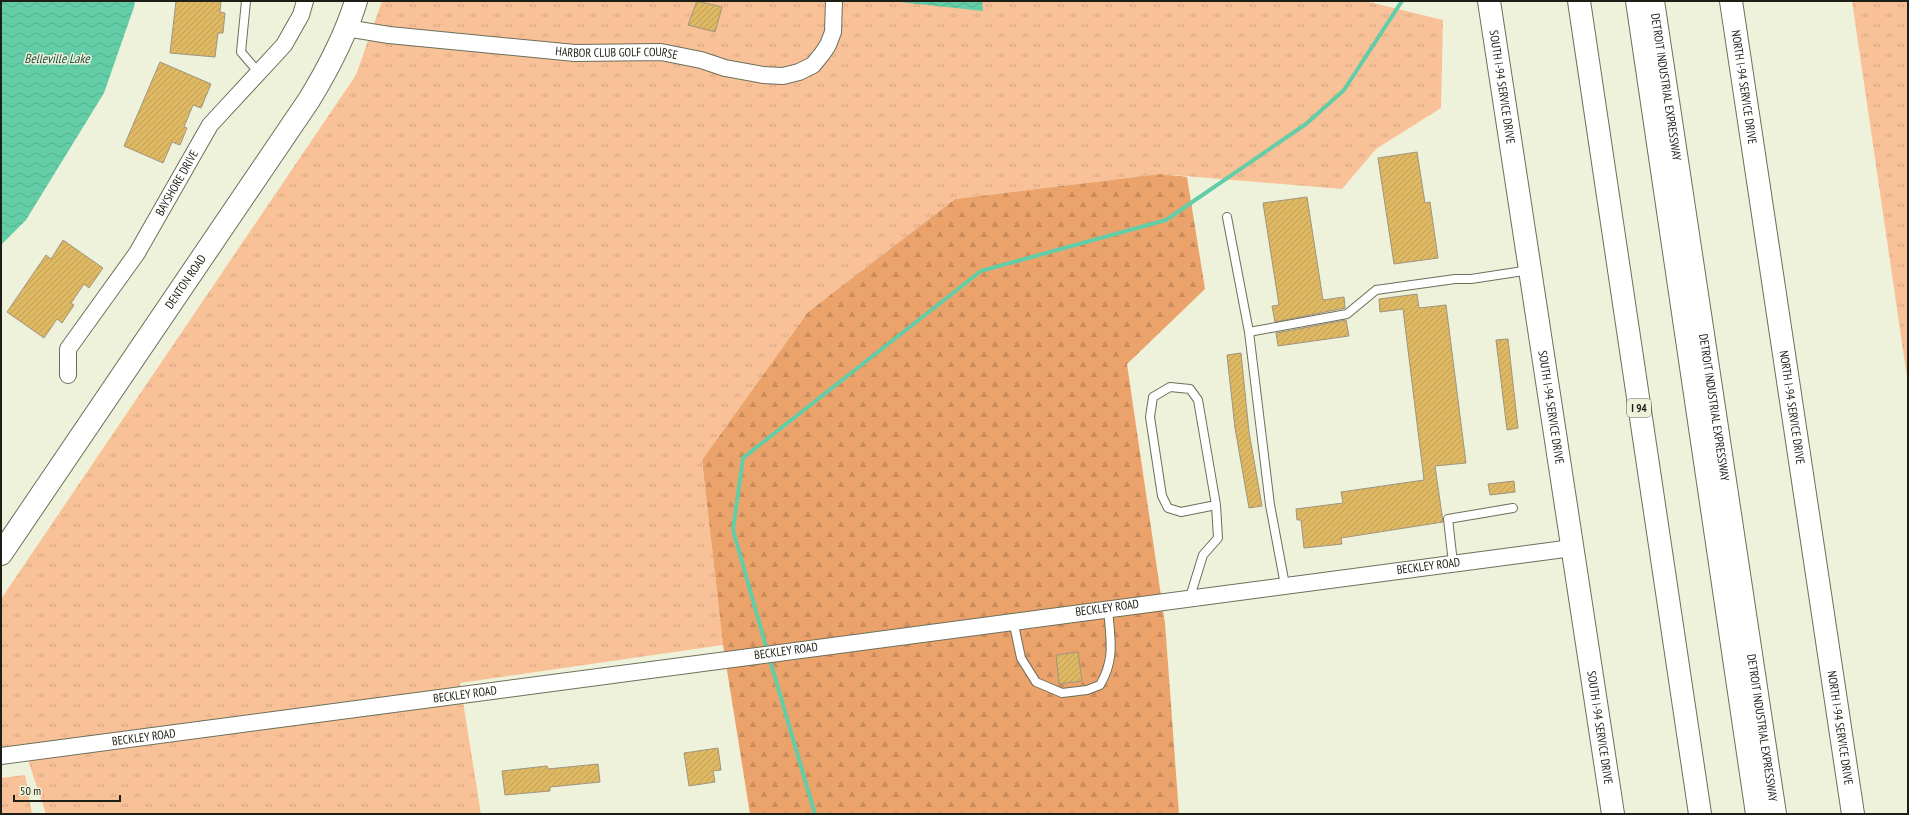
<svg xmlns="http://www.w3.org/2000/svg" width="1909" height="815" font-family="'PT Sans Narrow',sans-serif">
	<style>
		.grass { fill: url(#grass-tufts) }
		.forest { fill: url(#forest-firs) }
		.water { fill: url(#water-waves) }
		.lines { fill: none; stroke-linecap: round; stroke-linejoin: round }
		.stream { stroke: #63cda8; stroke-width: 4 }
		.building { fill: url(#building-hatch); stroke: #9f9580 }
		.lane-casing { stroke: #6c6f5a; stroke-width: 10 }
		.street-casing { stroke: #6c6f5a; stroke-width: 18 }
		.secondary-casing { stroke: #6c6f5a; stroke-width: 24 }
		.highway-casing { stroke: #6c6f5a; stroke-width: 24 }
		.lane { stroke: #fff; stroke-width: 8 }
		.street { stroke: #fff; stroke-width: 16 }
		.secondary { stroke: #fff; stroke-width: 22 }
		.highway { stroke: #fff; stroke-width: 22 }
		.labels { text-anchor: middle; stroke-width: 3; stroke-linejoin: round; paint-order: stroke }
		.shield { fill: #eff2da; stroke: #5c5e50; stroke-width: 1 }
		.shield-label { font-size: 11px; font-weight: bold; fill: #1d1e15 }
		.street-label { font-size: 12px; fill: #1d1e15; stroke: #eff2da }
		.water-label { font-size: 13px; font-style: italic; fill: #224f3f; stroke: #eff2da }
	</style>
	<defs>
		<pattern id="grass-tufts" width="24" height="20" patternUnits="userSpaceOnUse"><rect width="24" height="20" fill="#f9c197"/><path d="M3 7l-1-3M5 7V3M7 7l1-3M15 17l-1-3M17 17v-4M19 17l1-3" fill="none" stroke="#d5a581"/></pattern>
		<pattern id="forest-firs" width="22" height="20" patternUnits="userSpaceOnUse"><rect width="22" height="20" fill="#eca36b"/><path d="M5 1l3.5 6h-7zM16 11l3.5 6h-7z" fill="#ca8c5c"/></pattern>
		<pattern id="water-waves" width="16" height="10" patternUnits="userSpaceOnUse"><rect width="16" height="10" fill="#63cda8"/><path d="M0 5q4-4 8 0t8 0" fill="none" stroke="#56b090"/></pattern>
		<pattern id="building-hatch" width="6" height="6" patternUnits="userSpaceOnUse"><rect width="6" height="6" fill="#deb863"/><path d="M-1 1l2-2M0 6l6-6M5 7l2-2" fill="none" stroke="#be9e55"/></pattern>
	</defs>
	<rect width="100%" height="100%" fill="#eff2da"/>
	<g class="grass">
		<polygon points="382,1 1365,1 1443,20 1441,108 1376,149 1342,189 1160,174 955,199 808,312 702,460 723,645 460,683 481,814 46,814 23,745 1,747 1,599 356,75"/>
		<polygon points="1852,1 1908,1 1908,384"/>
		<polygon points="25,775 32,814 1,814 1,778"/>
	</g>
	<polygon class="forest" points="1160,174 1187,177 1205,289 1127,364 1165,623 1179,814 750,814 723,645 702,460 808,312 955,199"/>
	<g class="water">
		<polygon points="1,1 135,1 134,7 104,93 26,220 1,245"/>
		<polygon points="890,1 982,1 983,11"/>
	</g>
	<g class="lines">
		<g class="stream">
			<polyline points="767,650 733,530 743,458 981,271 1166,220 1306,124 1344,90 1402,1"/>
			<polyline points="769,657 815,814"/>
		</g>
	</g>
	<g class="building">
		<polygon points="176,1 221,1 220,12 225,13 223,33 218,33 215,57 170,53"/>
		<polygon points="697,1 722,7 715,32 688,25"/>
		<polygon points="160,62 211,84 201,108 193,105 184,127 187,128 180,145 172,142 163,163 124,146"/>
		<polygon points="1417,152 1425,203 1430,202 1438,258 1394,264 1378,158"/>
		<polygon points="1307,197 1323,300 1344,297 1345,308 1275,322 1272,306 1279,305 1263,203"/>
		<polygon points="63,240 103,268 89,288 84,284 71,303 74,305 62,323 57,319 44,338 7,312 46,255 51,259"/>
		<polygon points="1417,294 1419,308 1446,305 1466,463 1435,466 1443,522 1341,538 1342,544 1304,548 1301,520 1297,520 1296,509 1343,503 1341,492 1424,480 1403,309 1380,312 1379,299"/>
		<polygon points="1346,320 1349,336 1278,346 1276,333"/>
		<polygon points="1508,339 1518,428 1507,430 1496,340"/>
		<polygon points="1241,353 1249,432 1262,506 1249,508 1235,428 1227,355"/>
		<polygon points="1514,481 1515,492 1490,495 1488,484"/>
		<polygon points="1078,652 1082,681 1059,684 1056,655"/>
		<polygon points="718,748 721,770 713,771 715,782 689,786 684,753"/>
		<polygon points="598,764 600,782 550,787 550,791 505,795 502,771 547,766 548,769"/>
	</g>
	<g class="lines">
		<g class="lane-casing">
			<g id="lane">
				<polyline points="246,1 241,52 259,73"/>
				<polyline points="1227,217 1249,332 1270,505 1285,585"/>
				<polyline points="1249,332 1347,314 1376,290 1455,279 1471,279 1530,270"/>
				<polyline points="1453,563 1448,519 1513,508"/>
				<polyline points="1190,597 1203,555 1218,538 1216,505 1198,400 1190,389 1170,387 1153,397 1150,417 1162,496 1168,508 1181,512 1216,505"/>
				<path d="M1013,620L1021,658L1036,682L1062,693L1087,690L1100,685C1116,658 1110,638 1108,608"/>
			</g>
		</g>
		<g class="street-casing">
			<g id="street">
				<path id="s1" d="M346,28L389,35L575,53L661,52L701,60L725,68L763,75L783,76L799,72L813,65L822,54L828,45L833,32L834,1"/>
				<path id="s2" d="M68,375V349L137,253L210,125L284,45L301,15L305,1"/>
				<path id="s3" d="M1,756C525,688 1048,613 1572,548"/>
			</g>
		</g>
		<g class="secondary-casing">
			<g id="secondary">
				<path id="s4" d="M1489,1L1613,814"/>
				<path id="s5" d="M1731,1L1853,814"/>
				<path id="s6" d="M1,554L309,100C328,69 345,37 356,1"/>
			</g>
		</g>
		<g class="highway-casing">
			<g id="highway">
				<polyline points="1579,1 1700,814"/>
				<polyline points="1637,1 1757,814"/>
				<path id="s7" d="M1653,1L1775,814"/>
			</g>
		</g>
		<use href="#lane" class="lane"/>
		<use href="#street" class="street"/>
		<use href="#secondary" class="secondary"/>
		<use href="#highway" class="highway"/>
	</g>
	<g class="labels">
		<rect class="shield" x="1627" y="399" width="24" height="18" rx="3"/>
		<g class="shield-label">
			<text x="1639" y="412">I 94</text>
		</g>
		<g class="street-label">
			<text dy="4" stroke="none"><textPath href="#s1" startOffset="272">HARBOR CLUB GOLF COURSE</textPath></text>
			<text dy="4" stroke="none"><textPath href="#s4" startOffset="87">SOUTH I-94 SERVICE DRIVE</textPath></text>
			<text dy="4" stroke="none"><textPath href="#s7" startOffset="87">DETROIT INDUSTRIAL EXPRESSWAY</textPath></text>
			<text dy="4" stroke="none"><textPath href="#s5" startOffset="87">NORTH I-94 SERVICE DRIVE</textPath></text>
			<text dy="4" stroke="none"><textPath href="#s2" startOffset="225">BAYSHORE DRIVE</textPath></text>
			<text dy="4" stroke="none"><textPath href="#s6" startOffset="329">DENTON ROAD</textPath></text>
			<text dy="4" stroke="none"><textPath href="#s4" startOffset="411">SOUTH I-94 SERVICE DRIVE</textPath></text>
			<text dy="4" stroke="none"><textPath href="#s7" startOffset="411">DETROIT INDUSTRIAL EXPRESSWAY</textPath></text>
			<text dy="4" stroke="none"><textPath href="#s5" startOffset="411">NORTH I-94 SERVICE DRIVE</textPath></text>
			<text dy="4" stroke="none"><textPath href="#s3" startOffset="1440">BECKLEY ROAD</textPath></text>
			<text dy="4" stroke="none"><textPath href="#s3" startOffset="1116">BECKLEY ROAD</textPath></text>
			<text dy="4" stroke="none"><textPath href="#s3" startOffset="792">BECKLEY ROAD</textPath></text>
			<text dy="4" stroke="none"><textPath href="#s3" startOffset="468">BECKLEY ROAD</textPath></text>
			<text dy="4" stroke="none"><textPath href="#s4" startOffset="735">SOUTH I-94 SERVICE DRIVE</textPath></text>
			<text dy="4" stroke="none"><textPath href="#s7" startOffset="735">DETROIT INDUSTRIAL EXPRESSWAY</textPath></text>
			<text dy="4" stroke="none"><textPath href="#s5" startOffset="735">NORTH I-94 SERVICE DRIVE</textPath></text>
			<text dy="4" stroke="none"><textPath href="#s3" startOffset="144">BECKLEY ROAD</textPath></text>
		</g>
		<g class="water-label">
			<text x="57" y="63">Belleville Lake</text>
		</g>
	</g>
	<rect width="1909" height="815" fill="none" stroke="#1d1e15" stroke-width="4"/>
	<path d="M14 795v6h106v-6" fill="none" stroke="#1d1e15" stroke-width="2"/>
	<text x="20" y="795" font-size="12" fill="#1d1e15" stroke="#eff2da" stroke-width="3" paint-order="stroke">50 m</text>
</svg>
